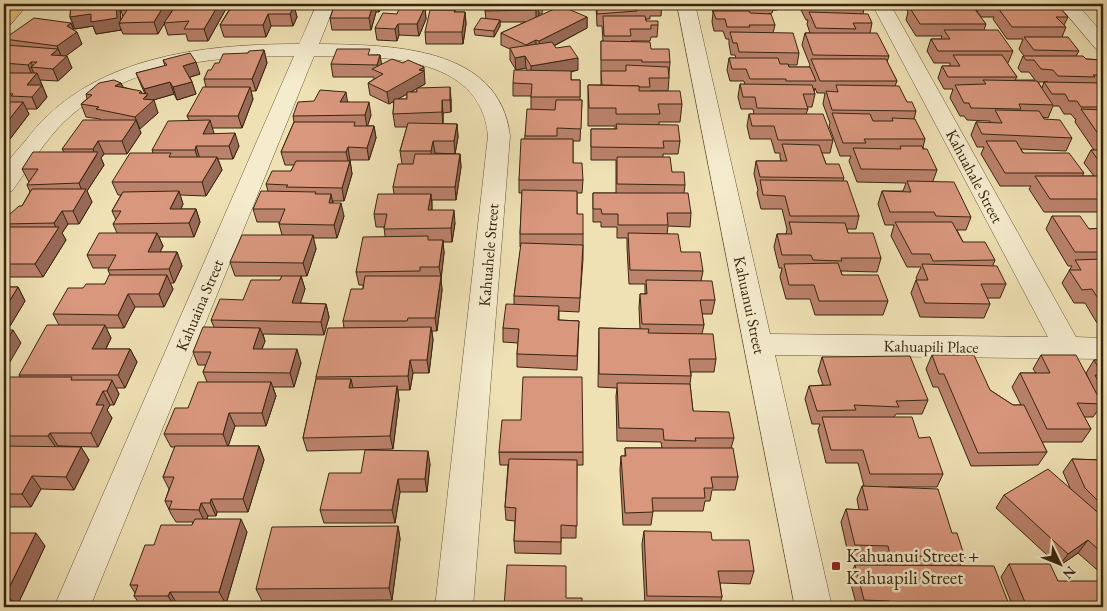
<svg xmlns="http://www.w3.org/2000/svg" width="1107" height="611" font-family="'EB Garamond',serif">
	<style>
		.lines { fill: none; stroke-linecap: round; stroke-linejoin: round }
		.minor-casing { stroke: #665438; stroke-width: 1 }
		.major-casing { stroke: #38250e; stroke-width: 1 }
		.minor { fill: #f5ecce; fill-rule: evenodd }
		.major { fill: #e8c07a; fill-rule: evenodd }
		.wall { fill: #bb826c; stroke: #38250e; fill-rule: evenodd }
		.shaded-wall { fill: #986a58; stroke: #38250e }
		.building { fill: #d9977e; stroke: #38250e }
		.poi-dot { fill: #8f2418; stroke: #f5ecce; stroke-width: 2 }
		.labels { text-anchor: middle; stroke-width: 5; stroke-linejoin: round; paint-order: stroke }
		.street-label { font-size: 16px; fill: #38250e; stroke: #f5ecce }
		.near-poi-label { font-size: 19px; fill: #38250e; stroke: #f5ecce; text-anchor: start }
	</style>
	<rect width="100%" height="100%" fill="#efe1b4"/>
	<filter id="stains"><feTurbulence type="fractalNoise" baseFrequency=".004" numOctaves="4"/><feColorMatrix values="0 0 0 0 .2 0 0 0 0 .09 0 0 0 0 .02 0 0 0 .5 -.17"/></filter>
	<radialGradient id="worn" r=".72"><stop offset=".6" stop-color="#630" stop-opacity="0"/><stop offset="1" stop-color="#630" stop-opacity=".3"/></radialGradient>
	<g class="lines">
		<g class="minor-casing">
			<g id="minor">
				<path d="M317,4H335L319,44C388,45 500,45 510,136L473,607H435L488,136C481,53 376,56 314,56L90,607H54L294,56C215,56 126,63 65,121C44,141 29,168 12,191L4,193C4,187 2,177 4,170C6,162 20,147 26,140C89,56 202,44 299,44Z"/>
				<polygon points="677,4 695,4 770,334 1048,337 872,4 890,4 1076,337 1103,338 1103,359 775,355 832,607 795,607"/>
				<polygon points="1058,4 1077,4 1103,34 1103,51 1096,49"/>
			</g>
		</g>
		<g class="major-casing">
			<polygon id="major" points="9,4 28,4 11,24 4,26 4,10"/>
		</g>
		<use href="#minor" class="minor"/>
		<use href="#major" class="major"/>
	</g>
	<g class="wall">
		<polygon points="49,4 118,4 120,8 121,20 123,17 121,10 122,9 120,4 174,4 175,6 165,23 177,4 226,4 227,7 208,41 188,41 186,34 168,35 164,23 158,34 123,34 121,29 121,30 96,34 93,26 75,29 70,17 71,4"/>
		<polygon points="227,4 281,4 280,6 294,6 297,17 293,26 271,26 266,37 224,37 220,25 229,10"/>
		<polygon points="335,4 381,4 382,5 379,12 376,12 371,30 332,30 330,18"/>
		<polygon points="486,4 543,4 542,14 539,14 538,16 587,17 587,28 554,46 578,70 571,72 571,80 580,80 580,100 582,100 580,141 573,141 573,163 583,180 582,193 577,193 577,214 583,234 583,259 579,312 559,311 559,320 579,321 577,370 517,367 517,354 518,343 503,342 503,328 514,304 514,296 521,247 520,247 520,234 522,193 519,193 519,180 525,136 531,109 531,96 513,96 513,83 527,70 526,68 516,70 510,60 510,49 501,45 501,33 525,22 500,22 500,26 494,37 475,35 474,29 486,19 485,11"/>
		<polygon points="596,4 662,4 661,16 650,16 650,19 646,19 646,21 658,25 657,37 651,37 650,41 631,41 651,49 670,62 669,74 669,78 668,91 650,91 682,104 680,122 659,122 659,125 680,141 678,154 663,154 663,157 672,172 685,185 684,193 691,213 690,227 668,226 667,234 681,252 703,271 701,281 715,300 712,314 702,314 704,325 702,334 716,359 714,372 691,372 691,376 690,384 693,411 734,438 731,448 738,477 735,490 712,490 710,501 705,501 703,511 653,511 651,525 623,525 620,470 621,456 625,456 625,448 662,448 661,442 617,441 616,396 617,388 598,387 599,328 640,329 639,308 640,294 645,294 645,284 629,284 627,247 627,238 617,238 617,227 601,227 601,222 593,222 593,193 616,193 616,160 591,160 591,129 615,129 615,126 588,126 588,85 601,85 601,41 603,41 602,26 597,26"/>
		<polygon points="711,4 778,4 777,10 773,10 772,13 768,14 775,25 773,33 799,53 797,65 788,65 789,67 809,67 810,65 802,45 805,33 810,33 807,24 808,20 806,20 798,4 862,4 864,8 863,14 872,23 870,33 889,56 887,62 897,81 895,86 907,102 916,111 914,119 925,139 923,147 937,170 933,181 971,217 966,230 957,230 963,242 995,260 993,265 1006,284 1000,298 987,298 990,304 984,318 920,317 911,293 916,280 917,280 916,278 921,267 907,267 891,236 894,225 885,225 878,204 882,191 903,191 906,183 857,182 849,161 851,156 840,156 829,126 830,123 823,104 825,93 817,93 815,88 814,92 815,94 812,107 807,107 808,109 806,114 833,140 830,153 822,153 826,164 844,178 843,181 859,216 856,229 847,229 848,233 881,258 877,272 841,271 842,275 888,301 883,315 815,315 810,299 786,299 780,277 782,268 779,268 774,247 777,234 786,234 787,229 782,209 761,209 757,193 758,190 754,174 756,161 781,161 780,157 780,153 775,153 771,139 750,139 747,126 749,114 754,114 753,109 741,109 738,97 740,84 745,85 744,81 730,81 727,70 729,58 736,58 735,55 731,55 729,44 729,39 726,39 723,31 714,31 712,22 713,13"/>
		<path d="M907,4H968L967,8L986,24L984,30L1013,51L1008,63H1007L1017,77L1015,80H1035L1029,72H1021L1018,68L1023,56H1024L1019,49L1023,39H1007L993,19L994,17H981L972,4H1057L1058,6L1057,8L1068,17L1064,25L1066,27L1062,37L1079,51L1076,56L1086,59L1103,60V212H1044L1029,189L1031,186H1000L981,154L984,147H977L971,135L976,122L990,123V121L967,120L964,116H960L950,98L953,89H944L938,78L942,66H950V63H934L927,51L931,39H941L942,36H916L906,20L908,12L906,8ZM1038,82H1048H1044L1042,88ZM1053,106H1059L1064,114H1071L1075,119H1076L1075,122L1094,150H1091L1084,163L1094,176H1082L1084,173L1023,153L1021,149L1066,151L1072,138L1044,119L1042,117L1048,118Z"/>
		<polygon points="425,7 426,19 419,36 399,35 397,41 377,40 375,28 397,14"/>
		<polygon points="455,10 455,12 465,12 466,24 463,44 426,44 425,32"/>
		<polygon points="71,23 74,30 82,44 65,56 72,68 58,81 40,80 47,97 37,109 26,109 29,114 10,139 4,139 4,47 7,45 4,39"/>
		<polygon points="264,50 267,63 256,91 251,91 253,99 242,128 212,128 213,133 239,146 233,159 218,159 222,170 206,196 180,195 183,204 181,209 196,209 200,222 194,237 159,237 163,246 160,252 177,252 182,266 174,283 170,283 173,289 164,307 135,307 124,328 106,328 111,338 106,349 130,349 137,362 125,388 116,388 119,394 114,405 110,405 107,410 112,418 98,447 58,446 81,447 89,460 74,490 41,489 31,507 4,507 4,380 20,377 19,375 59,325 53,314 83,288 105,284 110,275 108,270 109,268 93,268 87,255 117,233 113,224 116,220 112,211 121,195 118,195 112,182 153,153 152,150 189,120 187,116 206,87 204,79 219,63 248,53"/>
		<path d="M371,55H380L381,64L425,80H424L425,84L418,88L451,99V112L443,113V124H457L458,137L455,154L435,153L434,154H460L461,167L456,200H432V210L455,223L452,242H443L444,253L441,279L442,290L437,331H432L433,340L429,373H413L410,390H398L399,400L393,449L307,451L303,438L316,379V377L344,328L343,321L363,289V285H359L356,272L385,236L384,227H376L374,214L394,194L393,187L402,164L400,151L407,127H395L393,114L394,101L389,104L370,95L368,83L374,79V77H333L331,64ZM417,88V92H411ZM407,94V99H398Z"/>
		<polygon points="163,60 200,74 190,77 192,82 196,94 177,100 174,94 153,100 158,113 139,129 141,133 127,154 104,154 101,158 104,165 87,191 92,202 79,224 68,224 62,233 66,240 43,277 4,277 4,215 9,215 22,206 30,192 27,185 29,182 22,169 64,152 62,149 101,120 100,119 86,117 81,104 87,99 86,94 121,83 123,87 145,94 141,85 136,73 165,66"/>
		<polygon points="348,102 371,115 367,126 374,126 376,138 369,160 350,160 352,174 344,201 333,201 333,203 344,216 337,238 313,238 316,249 307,276 301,276 305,289 300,303 326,304 329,317 324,335 263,334 265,341 262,349 301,363 294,387 273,387 276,396 266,426 235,426 228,446 259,446 264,460 248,512 217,512 216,516 208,516 207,519 247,532 226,604 177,604 176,607 97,607 139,603 134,596 135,593 130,585 154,545 192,525 193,522 176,522 171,514 165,501 169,489 163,477 175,447 171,447 164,434 188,408 207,382 203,372 206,365 198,365 193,352 214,327 211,320 243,300 280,280 282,276 235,276 230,262 282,235 279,224 279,222 257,222 253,209 268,191 266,184 291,171 294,165 285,165 281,152 294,122 293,116"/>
		<polygon points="1052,216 1089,229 1103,228 1103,322 1097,323 1085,303 1074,303 1062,283 1072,266 1068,266 1046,229"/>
		<polygon points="4,280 7,286 6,287 18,287 25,301 10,326 4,326"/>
		<polygon points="932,355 990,390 1013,405 1021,405 1012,387 1020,373 1036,373 1033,369 1041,355 1090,382 1086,373 1094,360 1103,360 1103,422 1098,410 1093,417 1084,417 1091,429 1082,442 1042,442 1047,452 1038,465 971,466 938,387 933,387 926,369"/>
		<polygon points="822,357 928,400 922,414 896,414 894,417 919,438 943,474 937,487 888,487 952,533 965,558 960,565 1010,607 857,607 849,577 855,565 883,565 882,559 849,558 841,522 846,509 859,510 857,499 862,486 864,486 858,463 826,463 818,430 820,424 812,424 805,399 809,386 823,385 818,371"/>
		<polygon points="499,452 583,452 583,465 577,465 576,538 561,538 561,554 515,553 514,541 515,521 506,520 505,507 508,465 500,465"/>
		<polygon points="1072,459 1103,460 1103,575 1078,553 1059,566 996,508 1004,495 1070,488 1063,472"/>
		<polygon points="430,464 427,492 400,492 395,523 324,523 320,510 361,473"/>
		<polygon points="398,526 400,539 392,600 262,601 256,589"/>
		<polygon points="4,528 8,533 45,546 17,606 6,606 8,607 4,607"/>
		<polygon points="644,531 712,540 754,571 750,584 720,583 722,597 719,606 645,605 642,544"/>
		<polygon points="1009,564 1058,581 1103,607 1013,607 1001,577"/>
	</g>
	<g class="shaded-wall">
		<polygon points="116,4 118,4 120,8 121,23 119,23 121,30 96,34 93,26 75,29 70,17"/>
		<polygon points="165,4 174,4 175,6 158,34 154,22"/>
		<polygon points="219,4 226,4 227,7 208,41 204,29"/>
		<polygon points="373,4 375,4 376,12 371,30 369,18"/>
		<polygon points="378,4 381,4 382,5 379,12"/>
		<polygon points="538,4 539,14 536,22 536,10"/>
		<polygon points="294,6 297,17 293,26 290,14"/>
		<polygon points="425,7 426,19 419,36 417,24"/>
		<polygon points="465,12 466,24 463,44 462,32"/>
		<polygon points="268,14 271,26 266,37 263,25"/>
		<polygon points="587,17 587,28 540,53 539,41"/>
		<polygon points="500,20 500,26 494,37 494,31"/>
		<polygon points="71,23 75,33 77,32 82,44 62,59 57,46 67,26"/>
		<polygon points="398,24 399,35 397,41 395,29"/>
		<polygon points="536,40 536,52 527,57 526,45"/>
		<polygon points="58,49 63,60 67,56 72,68 58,81 53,69 51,55"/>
		<polygon points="264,50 267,63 256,91 252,79"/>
		<polygon points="380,55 382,67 378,72 377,65"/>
		<polygon points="525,56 526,68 516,70 515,58"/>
		<polygon points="578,58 578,70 531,78 531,66"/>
		<polygon points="31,62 33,67 31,67 35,75 33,77 28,65"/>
		<polygon points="196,62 200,74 187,78 183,66"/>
		<polygon points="424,67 425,84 389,104 387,92"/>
		<polygon points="37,73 47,97 37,109 27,85"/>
		<polygon points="170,82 174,94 150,101 154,100 158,113 140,129 135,117 139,93 141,91 144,98 147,96 144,89"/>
		<polygon points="192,82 196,94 177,100 173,87"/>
		<polygon points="121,83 126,96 115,86"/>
		<polygon points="250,87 253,99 242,128 238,116"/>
		<polygon points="450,87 451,99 451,112 450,100"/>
		<polygon points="346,92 348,105 340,102"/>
		<polygon points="442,100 443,113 443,125 442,112"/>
		<polygon points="23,102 29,114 10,139 4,126"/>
		<polygon points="369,102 371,115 367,128 365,115"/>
		<polygon points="136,120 141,133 127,154 122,141"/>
		<polygon points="210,120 214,133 207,146 203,134"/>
		<polygon points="457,124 458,137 455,154 454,141"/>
		<polygon points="374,126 376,138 369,160 367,148"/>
		<polygon points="235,133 239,146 233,159 229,146"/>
		<polygon points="98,141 104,154 101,158 104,165 87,191 92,202 79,224 73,211 83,194 79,183 96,156 93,149"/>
		<polygon points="433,141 435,153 432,164 431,151"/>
		<polygon points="196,146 200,159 199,162 195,150"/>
		<polygon points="348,147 352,174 344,201 342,188 349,165 346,152"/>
		<polygon points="460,154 461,167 456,200 455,187"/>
		<polygon points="217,157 222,170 206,196 202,182"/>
		<polygon points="179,191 183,204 175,222 170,209"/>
		<polygon points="331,194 334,208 329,203"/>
		<polygon points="431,194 432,207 430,224 428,210"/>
		<polygon points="341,203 344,216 337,238 334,225"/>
		<polygon points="196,209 200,222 194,237 189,223"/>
		<polygon points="454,210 455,223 452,242 451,228"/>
		<polygon points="62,211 68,224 62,233 66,240 43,277 35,264 57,230 54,223"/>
		<polygon points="157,233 163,246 153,266 148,252"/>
		<polygon points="313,235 316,249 307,276 303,263"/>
		<polygon points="443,240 444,253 441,279 442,290 437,331 435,318 441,277 439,267"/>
		<polygon points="177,252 182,266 174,283 169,269"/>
		<polygon points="167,275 173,289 164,307 159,294"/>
		<polygon points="301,276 305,289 296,317 292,303"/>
		<polygon points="4,280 7,286 4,292"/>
		<polygon points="18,287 25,301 10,326 4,316 4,310"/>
		<polygon points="128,294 135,307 124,328 118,315"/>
		<polygon points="326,304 329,317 324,335 321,322"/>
		<polygon points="105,325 111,338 99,362 92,349"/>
		<polygon points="431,327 433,340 429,373 427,360"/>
		<polygon points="260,328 265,341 257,362 253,349"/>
		<polygon points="13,330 21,343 4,372 4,345"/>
		<polygon points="130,349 137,362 125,388 118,375"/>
		<polygon points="297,349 301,363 294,387 290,373"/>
		<polygon points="410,360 413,373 410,390 408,376"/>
		<polygon points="351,379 354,392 349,388"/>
		<polygon points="112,380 119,394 114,405 107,391"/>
		<polygon points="271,382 276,396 266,426 262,413"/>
		<polygon points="397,386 399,400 393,449 390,436"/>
		<polygon points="103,391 110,405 107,410 112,418 98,447 91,433 96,405"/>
		<polygon points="229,413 235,426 228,447 223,434"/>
		<polygon points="50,433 58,446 57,449 48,436"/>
		<polygon points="259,446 264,460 248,512 243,499"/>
		<polygon points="81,447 89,460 74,490 66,477"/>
		<polygon points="428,451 430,464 427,492 425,479"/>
		<polygon points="32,476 41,489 31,507 22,494"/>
		<polygon points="398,479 400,492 395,523 392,510"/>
		<polygon points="211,499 217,512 216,516 210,503"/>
		<polygon points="201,503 208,516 205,523 199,510"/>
		<polygon points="241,519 247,532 226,604 219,592"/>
		<polygon points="398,526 400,539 392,600 389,588"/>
		<polygon points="4,528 13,540 4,537"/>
		<polygon points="36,533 45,546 17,606 6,594"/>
		<polygon points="1088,540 1078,553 1059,566 1068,554"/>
		<polygon points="170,592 177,604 176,607 175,607 168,596"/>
	</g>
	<g class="building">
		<polygon points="71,4 116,4 117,18 91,22 91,14 70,17"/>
		<polygon points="126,4 165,4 154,22 119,23 127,10 121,10"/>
		<polygon points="177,4 219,4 204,29 184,29 189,21 164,23"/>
		<polygon points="335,4 373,4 369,18 330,18"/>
		<polygon points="486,4 538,4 536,10 485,11"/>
		<polygon points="597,4 662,4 651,4 651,8 637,8 637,11 597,14"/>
		<polygon points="715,4 769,4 770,6 715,6"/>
		<polygon points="806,4 862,4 864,8 808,8"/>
		<rect x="914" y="4" width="43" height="1"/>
		<polygon points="984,4 1057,4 1058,6 986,5"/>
		<polygon points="232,6 294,6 290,14 268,14 263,25 220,25"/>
		<polygon points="400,6 425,7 417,24 398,24 395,29 375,28 383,13 397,14"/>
		<polygon points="561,6 587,17 539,41 536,40 526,45 501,33"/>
		<polygon points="910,8 974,8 986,24 920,24"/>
		<polygon points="998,8 1060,8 1068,17 1056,17 1066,27 1012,27"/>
		<polygon points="430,10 455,10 454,12 465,12 462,32 425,32"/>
		<polygon points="713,11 749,11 750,13 771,14 775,25 749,25 750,27 727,27 725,19 716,19"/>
		<polygon points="809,12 868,14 872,23 853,23 856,29 816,28"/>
		<polygon points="603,16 645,16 646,21 658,21 658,25 651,25 651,29 630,29 631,36 604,36"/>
		<polygon points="34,18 71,23 67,26 77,32 57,46 4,39"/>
		<polygon points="481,18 500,20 494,31 474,29"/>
		<polygon points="944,30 998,30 1013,51 938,51 931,39 950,39"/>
		<polygon points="730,32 793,33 799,53 739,52 737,43 733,43"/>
		<polygon points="805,33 877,33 889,56 813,55"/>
		<polygon points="1024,37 1068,37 1079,51 1034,50"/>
		<polygon points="601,41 650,42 651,49 669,49 670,62 642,62 642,60 601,60"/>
		<polygon points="552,42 556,48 570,46 578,58 531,66 525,56 515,58 510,48"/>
		<polygon points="6,45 58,49 51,55 67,56 53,69 31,67 37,62 31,62 28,65 4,63 4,47"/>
		<polygon points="337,49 370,49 368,55 380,55 377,65 331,64"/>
		<polygon points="264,50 252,79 204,79 208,70 211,70 215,63 219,63 223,54 248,53 249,51"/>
		<polygon points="190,53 196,62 183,66 192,82 173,87 170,82 144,89 136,73 167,65 163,60"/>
		<polygon points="953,55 1002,55 1017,77 948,77 942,66 960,66"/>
		<polygon points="1023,56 1083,56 1086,59 1103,60 1103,75 1093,75 1095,77 1058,76 1053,70 1041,69 1034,60 1026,60"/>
		<polygon points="729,58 778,58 780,64 788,64 789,67 810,67 816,81 786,81 786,79 750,79 746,69 732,69"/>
		<polygon points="392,59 403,63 408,60 424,67 419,70 424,71 387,92 368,83 383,74 372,69"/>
		<polygon points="811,59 886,59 897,81 820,81"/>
		<polygon points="626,65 668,67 669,78 649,78 650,87 639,87 639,86 602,85 601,71 626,71"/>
		<polygon points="514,70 571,71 571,80 580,80 580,97 531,97 532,84 513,83"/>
		<polygon points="4,73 37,73 27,85 42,85 32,97 11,96 13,94 4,93"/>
		<polygon points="114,80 121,83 115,86 141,91 139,93 148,94 143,99 154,100 135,117 96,109 99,107 81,104 92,95 86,94 99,83"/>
		<polygon points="983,80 1037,81 1053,105 1019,104 1021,109 971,108 969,103 964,103 955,85 986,84"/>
		<polygon points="1044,82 1103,83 1103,107 1081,107 1077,101 1069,101 1065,94 1052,94"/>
		<polygon points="740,84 812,85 815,94 803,94 808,109 757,108 755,97 743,97"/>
		<polygon points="588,85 639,86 639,91 680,91 682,104 658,104 660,114 616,114 616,108 589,108"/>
		<polygon points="836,85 899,86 907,102 912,102 916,111 832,110 826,91 838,92"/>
		<polygon points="203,87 250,87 238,116 187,116"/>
		<polygon points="450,87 450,100 442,100 442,112 393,114 394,99 407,99 407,92 417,92 417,88"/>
		<polygon points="320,90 346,92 340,102 369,102 365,115 293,116 298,102 314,101"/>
		<polygon points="556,100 582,100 581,129 557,128 557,136 525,136 527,109 555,110"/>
		<polygon points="4,102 23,102 4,126"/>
		<polygon points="1081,109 1103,110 1103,138 1101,138"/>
		<polygon points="995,110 1039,111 1044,119 1060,120 1072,138 982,134 976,122 1002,123"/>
		<polygon points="832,113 870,114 873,121 893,121 892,118 915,119 925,139 864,139 866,143 843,143"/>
		<polygon points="749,114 823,114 833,140 778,140 774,126 752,126"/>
		<polygon points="83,120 136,120 122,141 98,141 93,149 62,149"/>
		<polygon points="210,120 203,134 235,133 229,146 196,146 195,150 152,150 168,121"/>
		<polygon points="294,122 355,122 354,126 374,126 367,148 348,147 346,152 281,152"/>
		<polygon points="408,123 457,124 454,141 433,141 431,151 400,151"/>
		<polygon points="616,124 678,125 680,141 663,141 664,148 591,147 591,129 617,129"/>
		<polygon points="521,139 573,139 573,163 582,163 583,180 519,180"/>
		<polygon points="986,141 1016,141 1023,153 1069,153 1084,173 1005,173"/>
		<polygon points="782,144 819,145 826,164 839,164 844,178 760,177 756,161 787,161"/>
		<polygon points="900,146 922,146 923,149 927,149 937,170 861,169 853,148 901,149"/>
		<polygon points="1091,150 1103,150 1103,167"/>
		<polygon points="33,152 98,152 79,183 27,185 38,169 22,169"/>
		<polygon points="130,153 171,153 169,157 217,157 202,182 112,182"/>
		<polygon points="415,154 460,154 455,187 393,187 398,164 413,164"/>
		<polygon points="617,157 670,157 672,172 684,172 685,185 617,184"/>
		<polygon points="296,161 350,161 342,188 286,187 288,185 266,184 272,171 291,171"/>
		<polygon points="1035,176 1102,176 1103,178 1103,199 1050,199"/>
		<polygon points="760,180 847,181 859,216 790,216 785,196 763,195"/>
		<polygon points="907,181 954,182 971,217 936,216 934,212 890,212 882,191 911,192"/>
		<polygon points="32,189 86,189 73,211 62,211 54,223 4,224 4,215 9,215 19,206 22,206"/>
		<polygon points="522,190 577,191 577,214 583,214 583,234 520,234"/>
		<polygon points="179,191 170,209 196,209 189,223 113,224 121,211 112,211 123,192"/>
		<polygon points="261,191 316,192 315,194 331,194 329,203 341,203 334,225 279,224 285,209 253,209"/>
		<polygon points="593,193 688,193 691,213 667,213 668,225 618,225 618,214 602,214 601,209 593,209"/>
		<polygon points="378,194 431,194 428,210 454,210 451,228 384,229 387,214 374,214"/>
		<polygon points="1052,216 1080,216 1089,229 1103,228 1103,252 1075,252"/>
		<polygon points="789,222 845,223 848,233 873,233 881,258 841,258 842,261 813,260 811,255 782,255 777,234 792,234"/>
		<polygon points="895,222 952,222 963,242 985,242 995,260 933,261 930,254 912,254"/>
		<polygon points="4,227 59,227 35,264 4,264"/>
		<polygon points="99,233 157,233 148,252 177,252 169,269 108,270 116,255 87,255"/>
		<polygon points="628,233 678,234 681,252 700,252 703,271 630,270"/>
		<polygon points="242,235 313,235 303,263 230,262"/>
		<polygon points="428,236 428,240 443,240 439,267 420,267 420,271 356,272 363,237"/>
		<polygon points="521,243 583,245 580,298 514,296"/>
		<polygon points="1103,259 1103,306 1092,289 1082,290 1069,270 1081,270 1075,260"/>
		<polygon points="838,263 842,275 878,275 888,301 819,301 814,285 789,285 784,264"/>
		<polygon points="922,264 997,266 1006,284 981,284 990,304 925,303 916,280 928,280"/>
		<polygon points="109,275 167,275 159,294 128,294 118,315 53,314 68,288 83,288 86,284 105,284"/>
		<polygon points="282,276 301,276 292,303 326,304 321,322 211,320 220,299 243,300 251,280 280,280"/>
		<polygon points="365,276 441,276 435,318 408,318 407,321 343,321 351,289 363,289"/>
		<polygon points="646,280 712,281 715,300 700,300 704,325 642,324 640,294 647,294"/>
		<polygon points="4,287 18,287 4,310"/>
		<polygon points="506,304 559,306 558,320 579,321 577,356 517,354 519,329 503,328"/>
		<polygon points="47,325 105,325 92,349 130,349 118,375 19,375"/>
		<polygon points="203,327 260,328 253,349 297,349 290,373 203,372 211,352 193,352"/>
		<polygon points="431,327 427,360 410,360 408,376 316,377 328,328"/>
		<polygon points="599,328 649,329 648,333 713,334 716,359 689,359 691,376 599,374"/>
		<polygon points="4,330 13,330 4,345"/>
		<polygon points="932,355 974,355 990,390 1013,405 1024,405 1047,452 978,453 944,374 939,374"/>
		<polygon points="1041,355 1076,355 1102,404 1077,403 1091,429 1047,429 1020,373 1050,373"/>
		<polygon points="910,356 928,400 896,401 899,407 854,405 856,410 817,411 809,386 831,385 822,357"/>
		<polygon points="1094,360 1103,360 1103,391 1095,375 1103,376"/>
		<polygon points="8,377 72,377 71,380 112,380 107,391 103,391 96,405 104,405 91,433 50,433 48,436 4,436 4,380 6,380"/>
		<polygon points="523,377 582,377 583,452 499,452 502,420 521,420"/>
		<polygon points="316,379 351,379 349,388 397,386 390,436 303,438"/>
		<polygon points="198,382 271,382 262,413 229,413 223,434 164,434 175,408 188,408"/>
		<polygon points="617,383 690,384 693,411 729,412 734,438 695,438 696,441 664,440 663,429 619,428"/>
		<polygon points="822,417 912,417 919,438 930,437 943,474 870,474 863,450 831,450"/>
		<polygon points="4,446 81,447 66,477 32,476 22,494 4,494"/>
		<polygon points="175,446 259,446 243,499 211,499 210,503 201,503 199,510 169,509 172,501 165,501 174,477 163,477"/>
		<polygon points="625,448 733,448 738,477 711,477 713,488 704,488 705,498 652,498 653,512 625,513 621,456 626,456"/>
		<polygon points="365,450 428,451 425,479 398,479 392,510 320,510 329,473 361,473"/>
		<polygon points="509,459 577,460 577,526 561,525 561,542 514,541 516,508 505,507"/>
		<polygon points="1072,459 1103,460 1103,506 1085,488"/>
		<polygon points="1048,469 1103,517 1103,554 1088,540 1068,554 1004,495"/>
		<polygon points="862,486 938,489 952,533 957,533 965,558 890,555 888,546 855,545 846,509 868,510"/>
		<polygon points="195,519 241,519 219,592 170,592 168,596 134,596 138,585 130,585 145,545 154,545 161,525 192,525"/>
		<polygon points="398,526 389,588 256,589 272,527"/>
		<polygon points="644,531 711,532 712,540 749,540 754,571 718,571 722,597 647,596"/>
		<polygon points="4,533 36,533 6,594 4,594"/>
		<polygon points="1009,564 1050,564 1058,581 1103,581 1103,607 1027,607"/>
		<polygon points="507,565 566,566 566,598 582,598 582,607 504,607"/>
		<polygon points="855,565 994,566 1010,607 891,607 889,601 864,600"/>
		<polygon points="99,603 170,603 169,607 97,607"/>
		<polygon points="274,604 391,605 391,607 273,607"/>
		<polygon points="606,604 759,607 606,607"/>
	</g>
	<rect class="poi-dot" x="831" y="561" width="10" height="10" rx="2.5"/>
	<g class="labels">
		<g class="street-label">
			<text transform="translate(975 176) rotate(62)" y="6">Kahuahale Street</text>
			<text transform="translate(488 255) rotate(-85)" y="6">Kahuahele Street</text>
			<text transform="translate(199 305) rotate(-67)" y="6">Kahuaina Street</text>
			<text transform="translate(750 305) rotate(78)" y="6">Kahuanui Street</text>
			<text transform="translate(931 346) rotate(1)" y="6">Kahuapili Place</text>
		</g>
		<g class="near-poi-label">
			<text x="846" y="562">Kahuanui Street +<tspan x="846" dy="22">Kahuapili Street</tspan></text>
		</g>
	</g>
	<rect width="1107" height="611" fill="none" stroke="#efe1b4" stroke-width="20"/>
	<rect x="5" y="5" width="1097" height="601" fill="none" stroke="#38250e" stroke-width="2.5"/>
	<rect x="10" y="10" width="1087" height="591" fill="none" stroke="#38250e"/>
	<g transform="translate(1060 564) rotate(133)" stroke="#f5ecce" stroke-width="4" paint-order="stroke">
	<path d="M0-4L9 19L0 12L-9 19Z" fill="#38250e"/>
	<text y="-8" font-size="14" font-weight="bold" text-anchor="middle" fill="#38250e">N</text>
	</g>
	<rect width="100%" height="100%" filter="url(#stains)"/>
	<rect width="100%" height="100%" fill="url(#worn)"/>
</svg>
